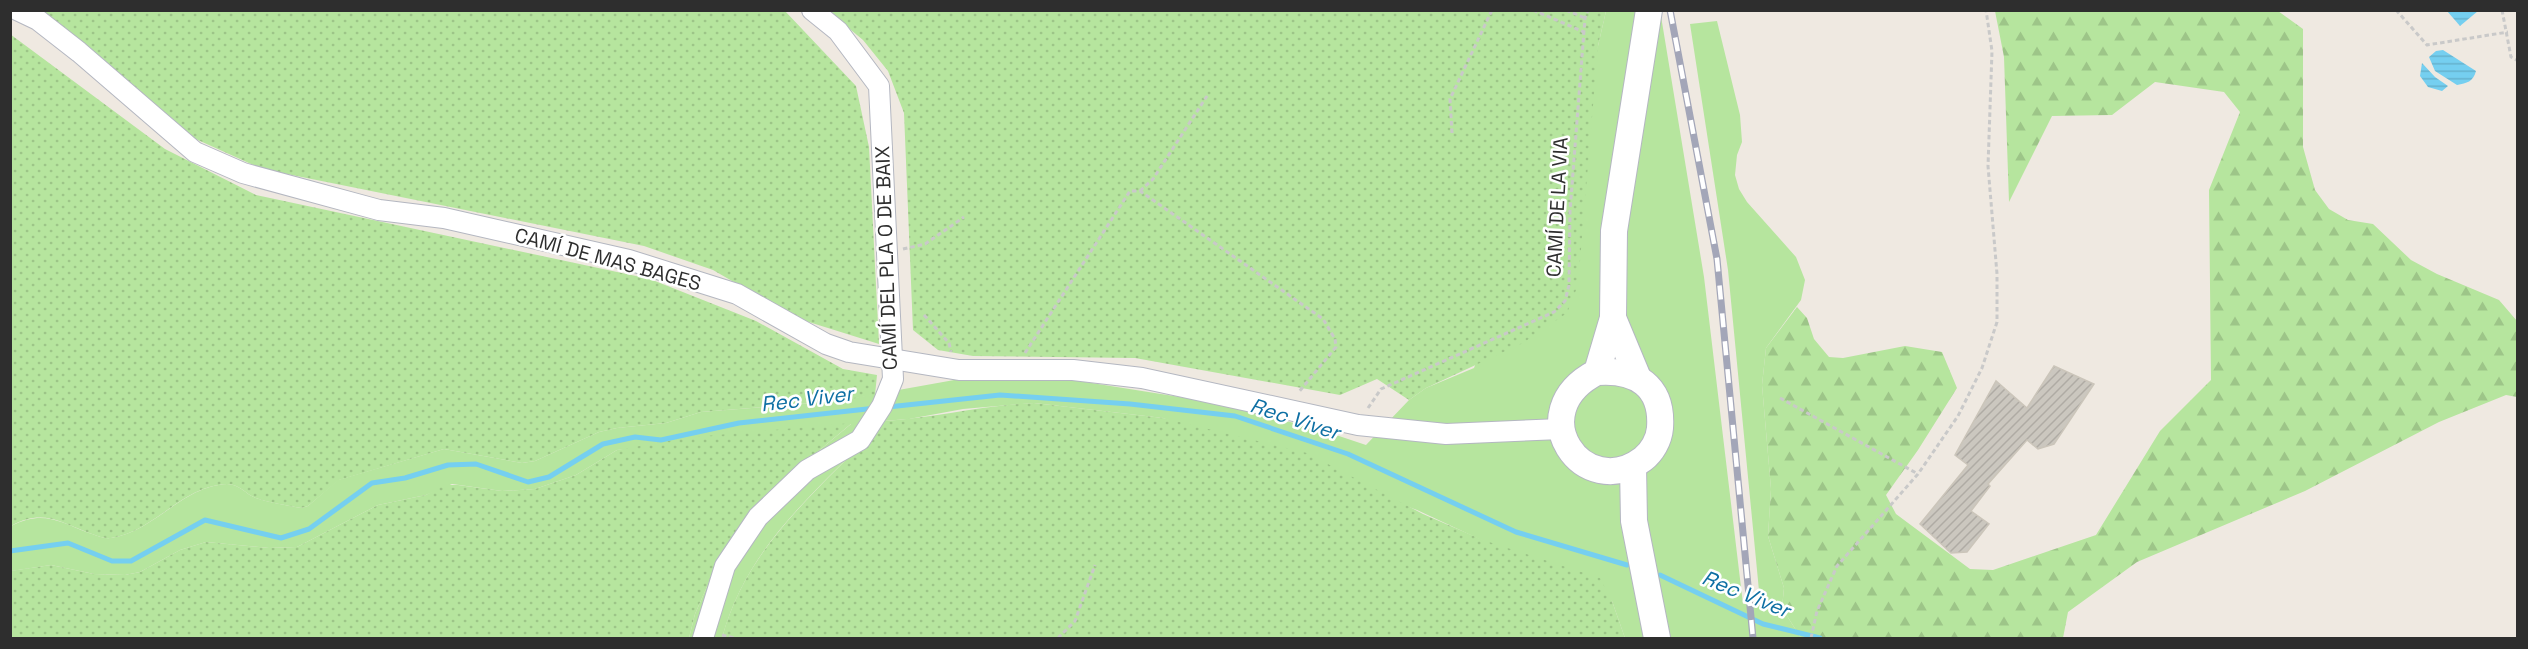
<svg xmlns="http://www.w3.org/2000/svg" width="2528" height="649" font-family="'Space Grotesk',sans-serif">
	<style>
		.grass { fill: #b6e59e }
		.forest { fill: url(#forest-firs) }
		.garden { fill: url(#garden-dots) }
		.water { fill: url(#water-rules) }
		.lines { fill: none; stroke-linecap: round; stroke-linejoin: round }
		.stream { stroke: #75cff0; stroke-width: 5 }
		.building { fill: url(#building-hatch); stroke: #cbc5ba; stroke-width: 1.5 }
		.minor-casing { stroke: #b4b7c1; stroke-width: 22 }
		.tertiary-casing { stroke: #b4b7c1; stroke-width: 28 }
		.path { stroke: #c9c9c9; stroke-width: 3; stroke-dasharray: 4.5 3; stroke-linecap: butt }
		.minor { stroke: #fff; stroke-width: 20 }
		.tertiary { stroke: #fff; stroke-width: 26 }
		.rail-casing { stroke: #a3a6b8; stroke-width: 7 }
		.rail { stroke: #fff; stroke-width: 4.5; stroke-dasharray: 14; stroke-linecap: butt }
		.labels { text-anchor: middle; stroke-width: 5; stroke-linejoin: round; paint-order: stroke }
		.street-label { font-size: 20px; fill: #2e2e2e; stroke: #fff }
		.water-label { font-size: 21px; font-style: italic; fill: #0d6fa3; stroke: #fff }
	</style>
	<defs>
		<pattern id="forest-firs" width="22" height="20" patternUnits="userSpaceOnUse" patternTransform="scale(1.5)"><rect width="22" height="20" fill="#b6e59e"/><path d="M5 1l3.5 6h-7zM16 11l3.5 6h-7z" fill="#9dc588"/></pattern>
		<pattern id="garden-dots" width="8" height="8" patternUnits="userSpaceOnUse" patternTransform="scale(1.5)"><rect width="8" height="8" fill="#b6e59e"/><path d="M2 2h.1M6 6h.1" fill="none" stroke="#9dc588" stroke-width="1.8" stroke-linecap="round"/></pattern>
		<pattern id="water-rules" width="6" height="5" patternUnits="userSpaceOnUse" patternTransform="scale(1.5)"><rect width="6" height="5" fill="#75cff0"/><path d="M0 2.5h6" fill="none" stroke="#66b2ce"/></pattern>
		<pattern id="building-hatch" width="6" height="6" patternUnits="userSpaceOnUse" patternTransform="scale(1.5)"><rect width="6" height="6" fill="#cbc7bf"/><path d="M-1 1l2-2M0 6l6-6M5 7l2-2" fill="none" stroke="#afaba4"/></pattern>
	</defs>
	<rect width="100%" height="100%" fill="#efe9e1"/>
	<path class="grass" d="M1660,10L1704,277L1743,604L1760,601L1728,270L1690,24L1717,21L1740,115L1742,142L1737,155L1735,175L1739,189L1747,202L1796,257L1805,280L1801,300L1766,348L1762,385L1771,489L1768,536L1784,588L1782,608L1801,638H1625L1612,601L1417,510L1163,418L1034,403L963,409L909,419L883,421C819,491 748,542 722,638H689L695,614L722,552L797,469L851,424L617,450L576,475L535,489L502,491L452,484L426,495L378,505L297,547L269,548L206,542L180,550L140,572L125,575L94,574L51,565L11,571V526C43,510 58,521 89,533C96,535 103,539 111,538C154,532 182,486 227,484C240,484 245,494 256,498C270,503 286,505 301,508L308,506L338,480L444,449L522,463L535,461L599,432L617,428L666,423L701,412L837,401L971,377L1079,381L1224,404L1327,432L1366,445L1409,400L1426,388L1474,368L1598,46L1606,11Z"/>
	<polygon class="forest" points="1995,11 2278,11 2303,29 2303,147 2315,190 2329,209 2348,220 2373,224 2411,260 2437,274 2499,300 2517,321 2517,397 2506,395 2439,422 2305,491 2137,562 2068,612 2063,638 1801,638 1782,608 1784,588 1768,536 1771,489 1762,385 1766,348 1797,307 1807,318 1814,339 1829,357 1843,358 1905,346 1942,352 1957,388 1918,450 1886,495 1896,514 1970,569 1993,570 2096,535 2160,431 2211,380 2209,190 2240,112 2224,92 2155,82 2112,115 2052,116 2009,202 2004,57"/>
	<g class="garden">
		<polygon points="31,11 785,11 856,86 869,147 879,344 796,318 713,270 644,246 262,169 189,136"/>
		<polygon points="828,11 1606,11 1598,46 1578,285 1567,313 1523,343 1426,388 1409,400 1377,379 1340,395 1135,358 973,356 938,350 913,330 904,113 888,71 863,40"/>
		<path d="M10,34L165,149L256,195L650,279L756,321L843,369L877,375L875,395L837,401L701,412L666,423L617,428L599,432L535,461L522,463L444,449L339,480L308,506L301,508C286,505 269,503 256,498C245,494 240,484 227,484C181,486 154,532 111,538C103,539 96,535 89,533C58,521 42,509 11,526Z"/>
		<path d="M1034,403L1163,418L1307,453L1423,514L1483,540L1600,578L1612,601L1625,638H722C748,542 820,491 883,421C934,418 983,405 1034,403Z"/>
		<polygon points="852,423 797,469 722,552 695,614 689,638 11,638 10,571 51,565 94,574 125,575 140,572 180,550 206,542 269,548 297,547 378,505 426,495 444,485 458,485 502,491 535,489 576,475 617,450 684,438"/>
	</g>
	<g class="water">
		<polygon points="2447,11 2447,10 2478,11 2460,26"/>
		<path d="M2443,50L2476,71C2473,82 2467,83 2457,85L2435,71L2429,57L2436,51Z"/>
		<polygon points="2422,63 2435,77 2448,86 2442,91 2428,87 2420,76"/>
	</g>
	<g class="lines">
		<g class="stream">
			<polyline points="888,407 1000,395 1130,404 1235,416 1348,454 1516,532 1627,565"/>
			<polyline points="10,551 68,543 112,561 131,561 205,520 281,538 309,529 372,483 405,478 448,465 476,464 528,482 549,477 603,444 635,437 661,440 739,423 876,408"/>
			<polyline points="1660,575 1763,624 1820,638"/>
		</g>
	</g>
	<polygon class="building" points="2054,366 2094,384 2054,444 2038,449 2027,440 1988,484 1990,486 1971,511 1989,524 1967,552 1951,553 1920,524 1968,465 1955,455 1996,381 2027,408"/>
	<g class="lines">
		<g class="minor-casing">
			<g id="minor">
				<polyline points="17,10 38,20 79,52 195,152 243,173 379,210 444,218 629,260 737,294 826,344 849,352 959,370 1073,370 1142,378 1358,425 1446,434 1561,429"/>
				<polyline points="703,638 725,566 758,517 807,470 860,440 882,406 893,379 879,86 838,31 812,10"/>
			</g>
		</g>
		<g class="tertiary-casing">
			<g id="tertiary">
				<polyline points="1613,318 1638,378"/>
				<path d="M1597,372C1636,369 1663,386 1660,428C1659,440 1652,452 1643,459C1584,504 1519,412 1597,372L1613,318L1614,231L1649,10"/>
				<polyline points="1633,466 1634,521 1657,638"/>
			</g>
		</g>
		<g class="path">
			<polyline points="1533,10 1584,32"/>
			<polyline points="1566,10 1585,18"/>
			<polyline points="2396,10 2427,45 2508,32"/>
			<polyline points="2502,10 2511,57 2518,61"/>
			<polyline points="1452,133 1450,99 1492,10"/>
			<polyline points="1140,191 1153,179 1207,96"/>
			<polyline points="903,249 925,244 964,217"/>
			<polyline points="924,315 949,343 951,352"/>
			<polyline points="1025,353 1130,191 1140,191 1323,319 1335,339 1336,347 1298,393"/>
			<polyline points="1780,398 1918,474"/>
			<polyline points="1368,408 1381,389 1554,312 1565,301 1569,285 1570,211 1585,18 1588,10"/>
			<polyline points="722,635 734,638"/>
			<polyline points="1058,638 1075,621 1095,565"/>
			<polyline points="1811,638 1817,611 1837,566 1918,474 1958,416 1982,368 1997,322 1997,274 1988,166 1992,51 1986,10"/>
		</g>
		<use href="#minor" class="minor"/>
		<use href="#tertiary" class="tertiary"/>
		<g class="rail-casing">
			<polyline id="rail" points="1670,10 1717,259 1753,638"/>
		</g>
		<use href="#rail" class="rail"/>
	</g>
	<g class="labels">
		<g class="street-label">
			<text transform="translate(1557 207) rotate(-87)" y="7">CAMÍ DE LA VIA</text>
			<text transform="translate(886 258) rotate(-92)" y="7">CAMÍ DEL PLA O DE BAIX</text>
			<text transform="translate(608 259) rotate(15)" y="7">CAMÍ DE MAS BAGES</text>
		</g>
		<g class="water-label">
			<text transform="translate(807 399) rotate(-7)" y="7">Rec Viver</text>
			<text transform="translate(1295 419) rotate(18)" y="7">Rec Viver</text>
			<text transform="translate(1746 594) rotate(22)" y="7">Rec Viver</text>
		</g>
	</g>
	<rect width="2528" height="649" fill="none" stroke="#2e2e2e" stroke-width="24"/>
</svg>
